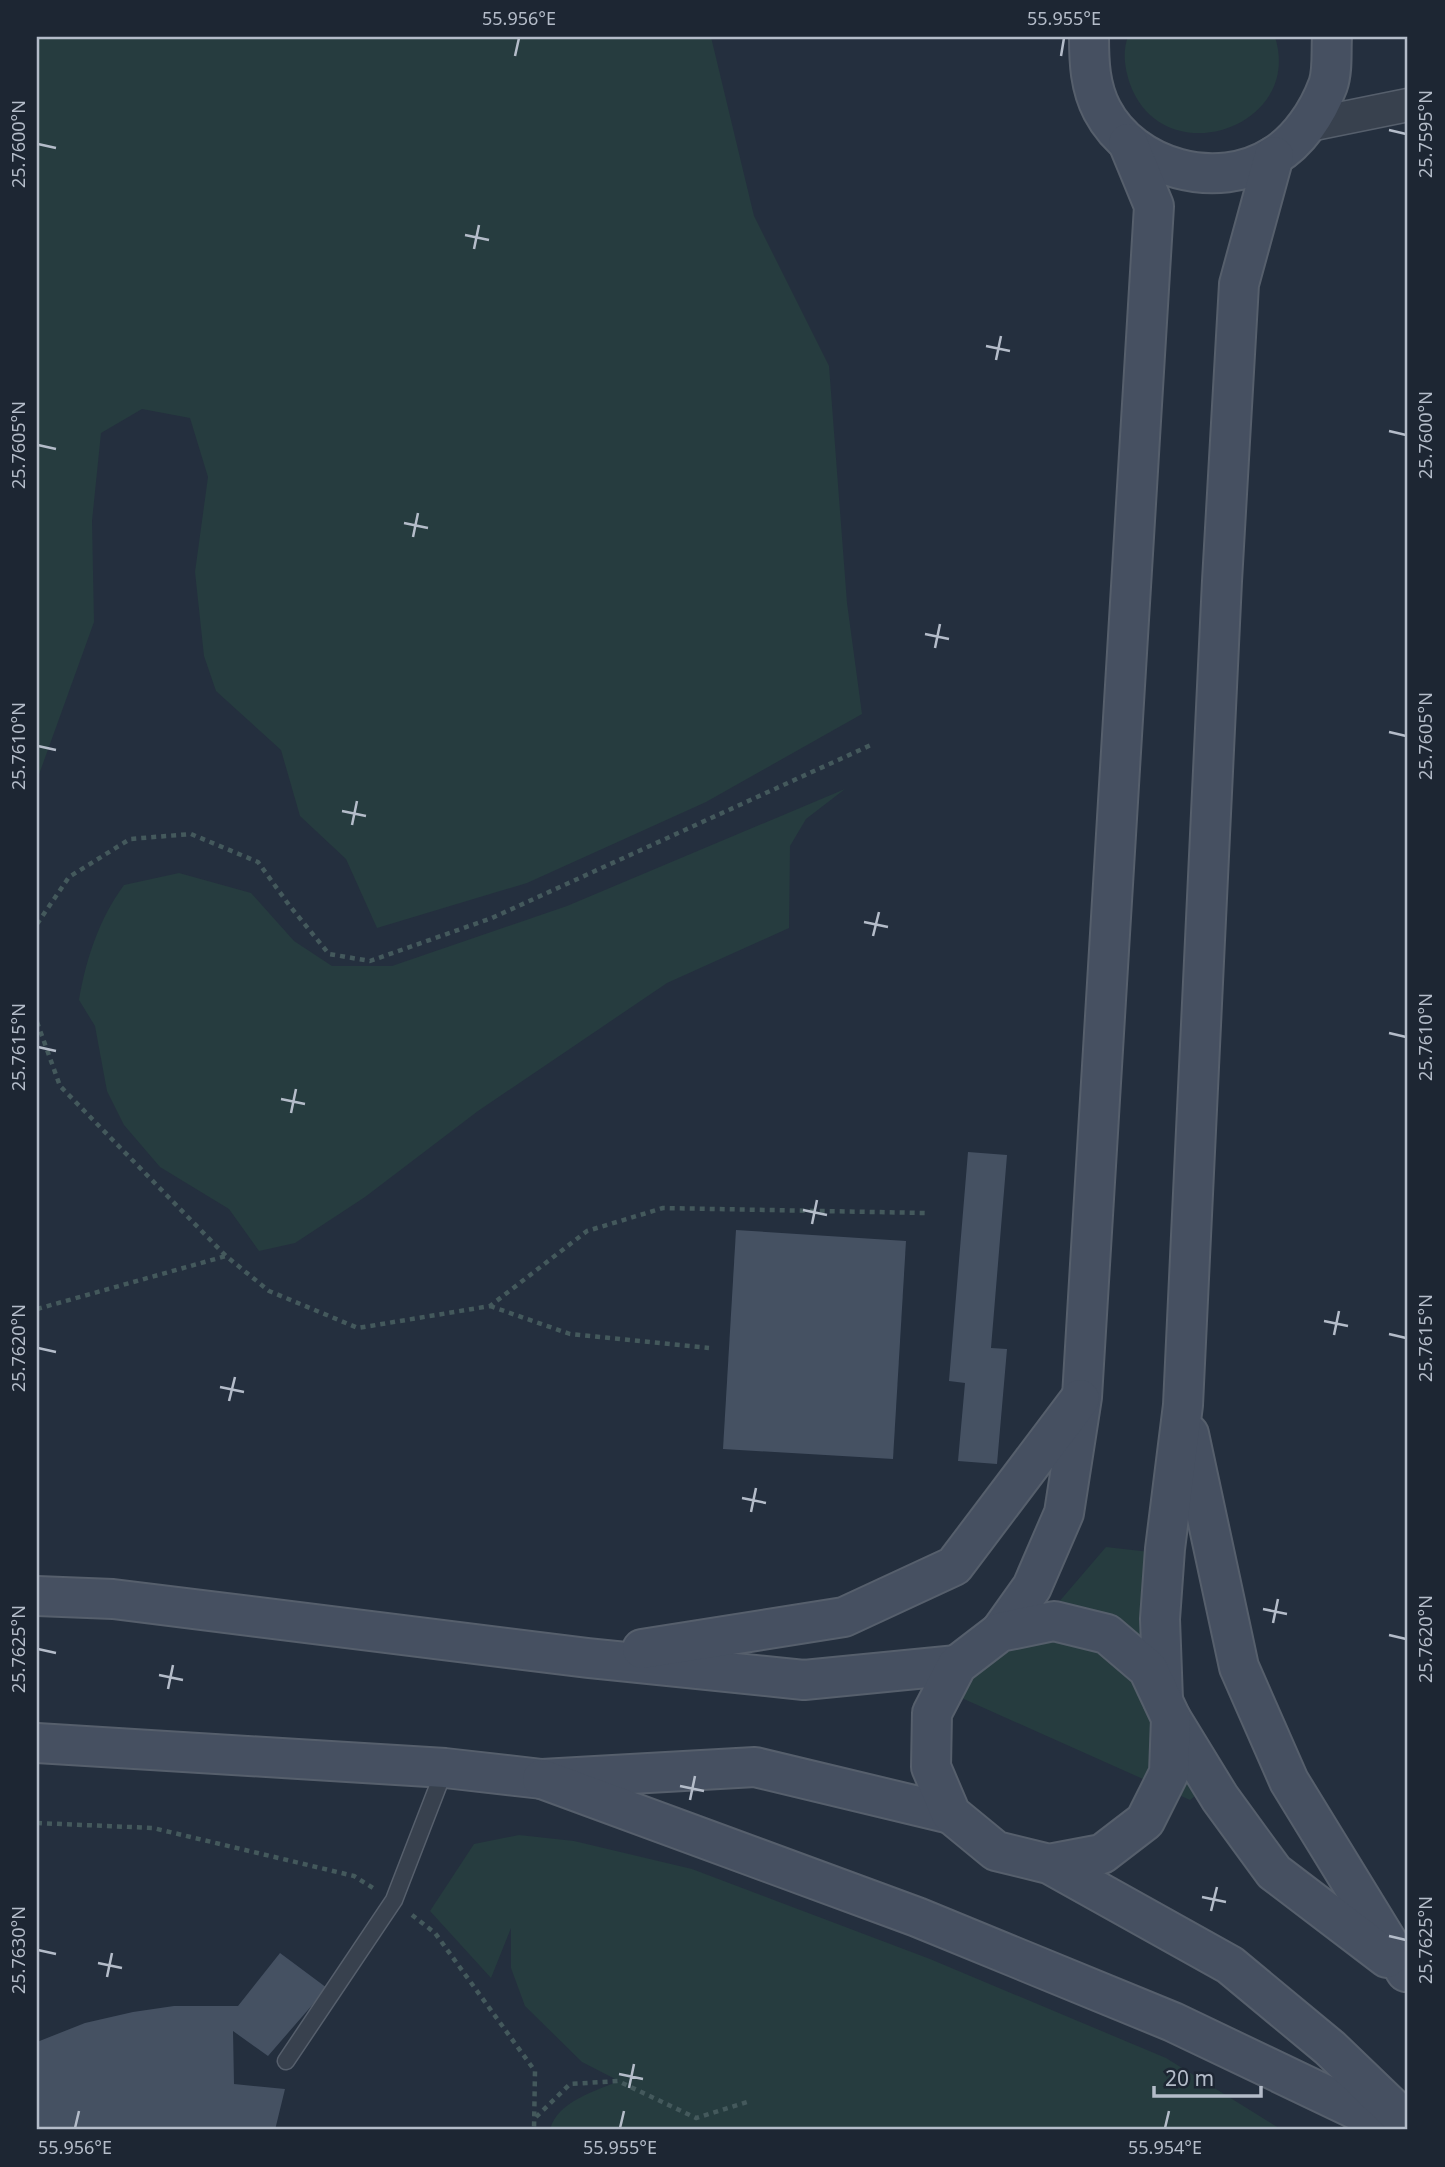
<svg xmlns="http://www.w3.org/2000/svg" width="1445" height="2167" font-family="'Noto Sans',sans-serif">
	<style>
		.green { fill: #263c3f }
		.building { fill: #455162 }
		.lines { fill: none; stroke-linecap: round; stroke-linejoin: round }
		.lane-casing { stroke: #565f6c; stroke-width: 19 }
		.street-casing { stroke: #565f6c; stroke-width: 35 }
		.secondary-casing { stroke: #565f6c; stroke-width: 42 }
		.path { stroke: #44595c; stroke-width: 4.5; stroke-dasharray: 5 5; stroke-linecap: butt }
		.lane { stroke: #38414e; stroke-width: 16 }
		.street { stroke: #38414e; stroke-width: 32 }
		.secondary { stroke: #465061; stroke-width: 38 }
		.ticks { fill: none; stroke: #b4bcc9; stroke-width: 2.5 }
		.neatline { fill: none; stroke: #b4bcc9; stroke-width: 2.5 }
		.ticks-label { font-size: 18px; text-anchor: middle; fill: #b4bcc9 }
	</style>
	<rect width="100%" height="100%" fill="#242f3e"/>
	<g class="green">
		<polygon points="37,37 711,37 754,216 829,366 847,603 862,714 706,802 527,883 377,928 346,859 300,816 281,750 216,691 204,656 195,572 208,477 190,418 142,409 101,433 92,521 94,622 37,780"/>
		<path d="M1128,37H1275C1304,128 1163,175 1130,84C1125,70 1122,51 1128,37Z"/>
		<path d="M845,789L806,819L790,846L789,928L667,983L478,1111L365,1197L295,1243L259,1251L229,1209L160,1167L124,1125L107,1091L95,1026L79,1000C86,959 99,919 124,885L179,873L251,893L294,941L332,966H392L567,906Z"/>
		<polygon points="1106,1547 1159,1553 1158,1624 1207,1786 1190,1800 955,1695 954,1672 1058,1603"/>
		<path d="M519,1835L574,1841L692,1869L930,1959L1166,2058L1282,2130H550C557,2101 596,2091 619,2081L582,2062L525,2006L511,1968V1928L491,1978L430,1911L474,1844Z"/>
	</g>
	<g class="building">
		<polygon points="968,1152 1007,1155 991,1348 1007,1349 997,1464 958,1461 965,1383 949,1381"/>
		<polygon points="736,1230 906,1241 893,1459 723,1449"/>
		<polygon points="280,1953 327,1988 268,2056 233,2031 234,2084 285,2089 275,2130 37,2130 37,2042 85,2023 133,2012 174,2006 238,2006"/>
	</g>
	<g class="lines">
		<g class="lane-casing">
			<polyline id="lane" points="286,2061 394,1900 445,1768"/>
		</g>
		<g class="street-casing">
			<polyline id="street" points="1309,125 1408,105"/>
		</g>
		<g class="secondary-casing">
			<g id="secondary">
				<path d="M1089,37C1089,62 1090,87 1102,110C1133,169 1217,192 1274,156C1299,141 1318,112 1328,85C1333,71 1331,51 1332,37"/>
				<polyline points="1189,1434 1239,1667 1289,1781 1406,1972"/>
				<polyline points="37,1596 113,1599 588,1658 804,1680 957,1665"/>
				<polyline points="1000,1632 1032,1587 1064,1513 1082,1397 1154,206 1128,143"/>
				<polyline points="642,1649 844,1617 954,1566 1080,1399"/>
				<polyline points="1163,1700 1160,1619 1165,1549 1183,1405 1222,581 1239,284 1274,156"/>
				<polyline points="1171,1718 1220,1798 1274,1872 1387,1958"/>
				<polyline points="37,1743 445,1768 542,1779 755,1767 951,1814"/>
				<polyline points="542,1779 917,1917 1173,2022 1399,2130"/>
				<polyline points="1049,1864 1102,1854 1145,1821 1169,1773 1171,1718 1148,1669 1107,1634 1054,1621 1000,1632 957,1665 932,1713 931,1767 951,1814 996,1851 1049,1864 1230,1965 1330,2048 1408,2123"/>
			</g>
		</g>
		<g class="path">
			<polyline points="37,924 69,877 130,839 191,834 258,862 289,905 329,954 370,961 492,918 871,745"/>
			<polyline points="37,1022 60,1086 226,1256 269,1291 358,1328 490,1306 587,1231 663,1208 926,1213"/>
			<polyline points="490,1306 570,1334 709,1348"/>
			<polyline points="37,1309 226,1256"/>
			<polyline points="37,1823 153,1828 354,1876 373,1888"/>
			<polyline points="412,1915 435,1933 535,2071 534,2130"/>
			<polyline points="536,2117 570,2084 618,2081 696,2118 750,2101"/>
		</g>
		<use href="#lane" class="lane"/>
		<use href="#street" class="street"/>
		<use href="#secondary" class="secondary"/>
	</g>
	<path class="ticks" d="M515,56L519,38M1061,56L1064,38M1389,130L1406,134M38,144L56,148M465,235L489,240M474,249L479,225M986,346L1010,351M996,360L1001,336M1389,431L1406,435M38,445L56,449M404,523L428,528M413,537L418,513M925,634L949,639M935,648L940,624M1389,732L1406,736M38,746L56,750M342,811L366,816M352,825L357,801M864,922L888,927M873,936L879,912M1389,1033L1406,1037M38,1047L56,1051M281,1099L305,1104M291,1113L296,1089M803,1210L827,1215M812,1224L817,1200M1324,1321L1348,1326M1389,1334L1406,1338M1334,1335L1339,1311M38,1348L56,1352M220,1387L244,1392M229,1401L235,1377M742,1498L766,1503M751,1512L756,1488M1263,1609L1287,1614M1273,1623L1278,1599M1389,1635L1406,1639M38,1649L56,1653M159,1675L183,1680M168,1689L173,1665M680,1786L704,1791M690,1800L695,1776M1202,1897L1226,1902M1211,1911L1217,1887M1389,1936L1406,1940M38,1950L56,1954M98,1963L122,1968M107,1977L112,1953M619,2074L643,2079M629,2088L634,2064M75,2128L79,2111M620,2128L624,2111M1165,2128L1169,2111"/>
	<rect width="1445" height="2167" fill="none" stroke="#1d2633" stroke-width="77"/>
	<path d="M1154 2086v10h107v-10" fill="none" stroke="#b4bcc9" stroke-width="3.5"/>
	<text x="1165" y="2086" font-size="21" fill="#b4bcc9" stroke="#1d2633" stroke-width="5" paint-order="stroke">20 m</text>
	<rect x="38" y="38" width="1368" height="2090" class="neatline"/>
	<g class="ticks-label">
		<text x="519" y="25">55.956°E</text>
		<text x="1064" y="25">55.955°E</text>
		<text transform="translate(1426 134) rotate(-90)" y="6">25.7595°N</text>
		<text transform="translate(19 144) rotate(-90)" y="6">25.7600°N</text>
		<text transform="translate(1426 435) rotate(-90)" y="6">25.7600°N</text>
		<text transform="translate(19 445) rotate(-90)" y="6">25.7605°N</text>
		<text transform="translate(1426 736) rotate(-90)" y="6">25.7605°N</text>
		<text transform="translate(19 746) rotate(-90)" y="6">25.7610°N</text>
		<text transform="translate(1426 1037) rotate(-90)" y="6">25.7610°N</text>
		<text transform="translate(19 1047) rotate(-90)" y="6">25.7615°N</text>
		<text transform="translate(1426 1338) rotate(-90)" y="6">25.7615°N</text>
		<text transform="translate(19 1348) rotate(-90)" y="6">25.7620°N</text>
		<text transform="translate(1426 1639) rotate(-90)" y="6">25.7620°N</text>
		<text transform="translate(19 1649) rotate(-90)" y="6">25.7625°N</text>
		<text transform="translate(1426 1940) rotate(-90)" y="6">25.7625°N</text>
		<text transform="translate(19 1950) rotate(-90)" y="6">25.7630°N</text>
		<text x="75" y="2154">55.956°E</text>
		<text x="620" y="2154">55.955°E</text>
		<text x="1165" y="2154">55.954°E</text>
	</g>
</svg>
